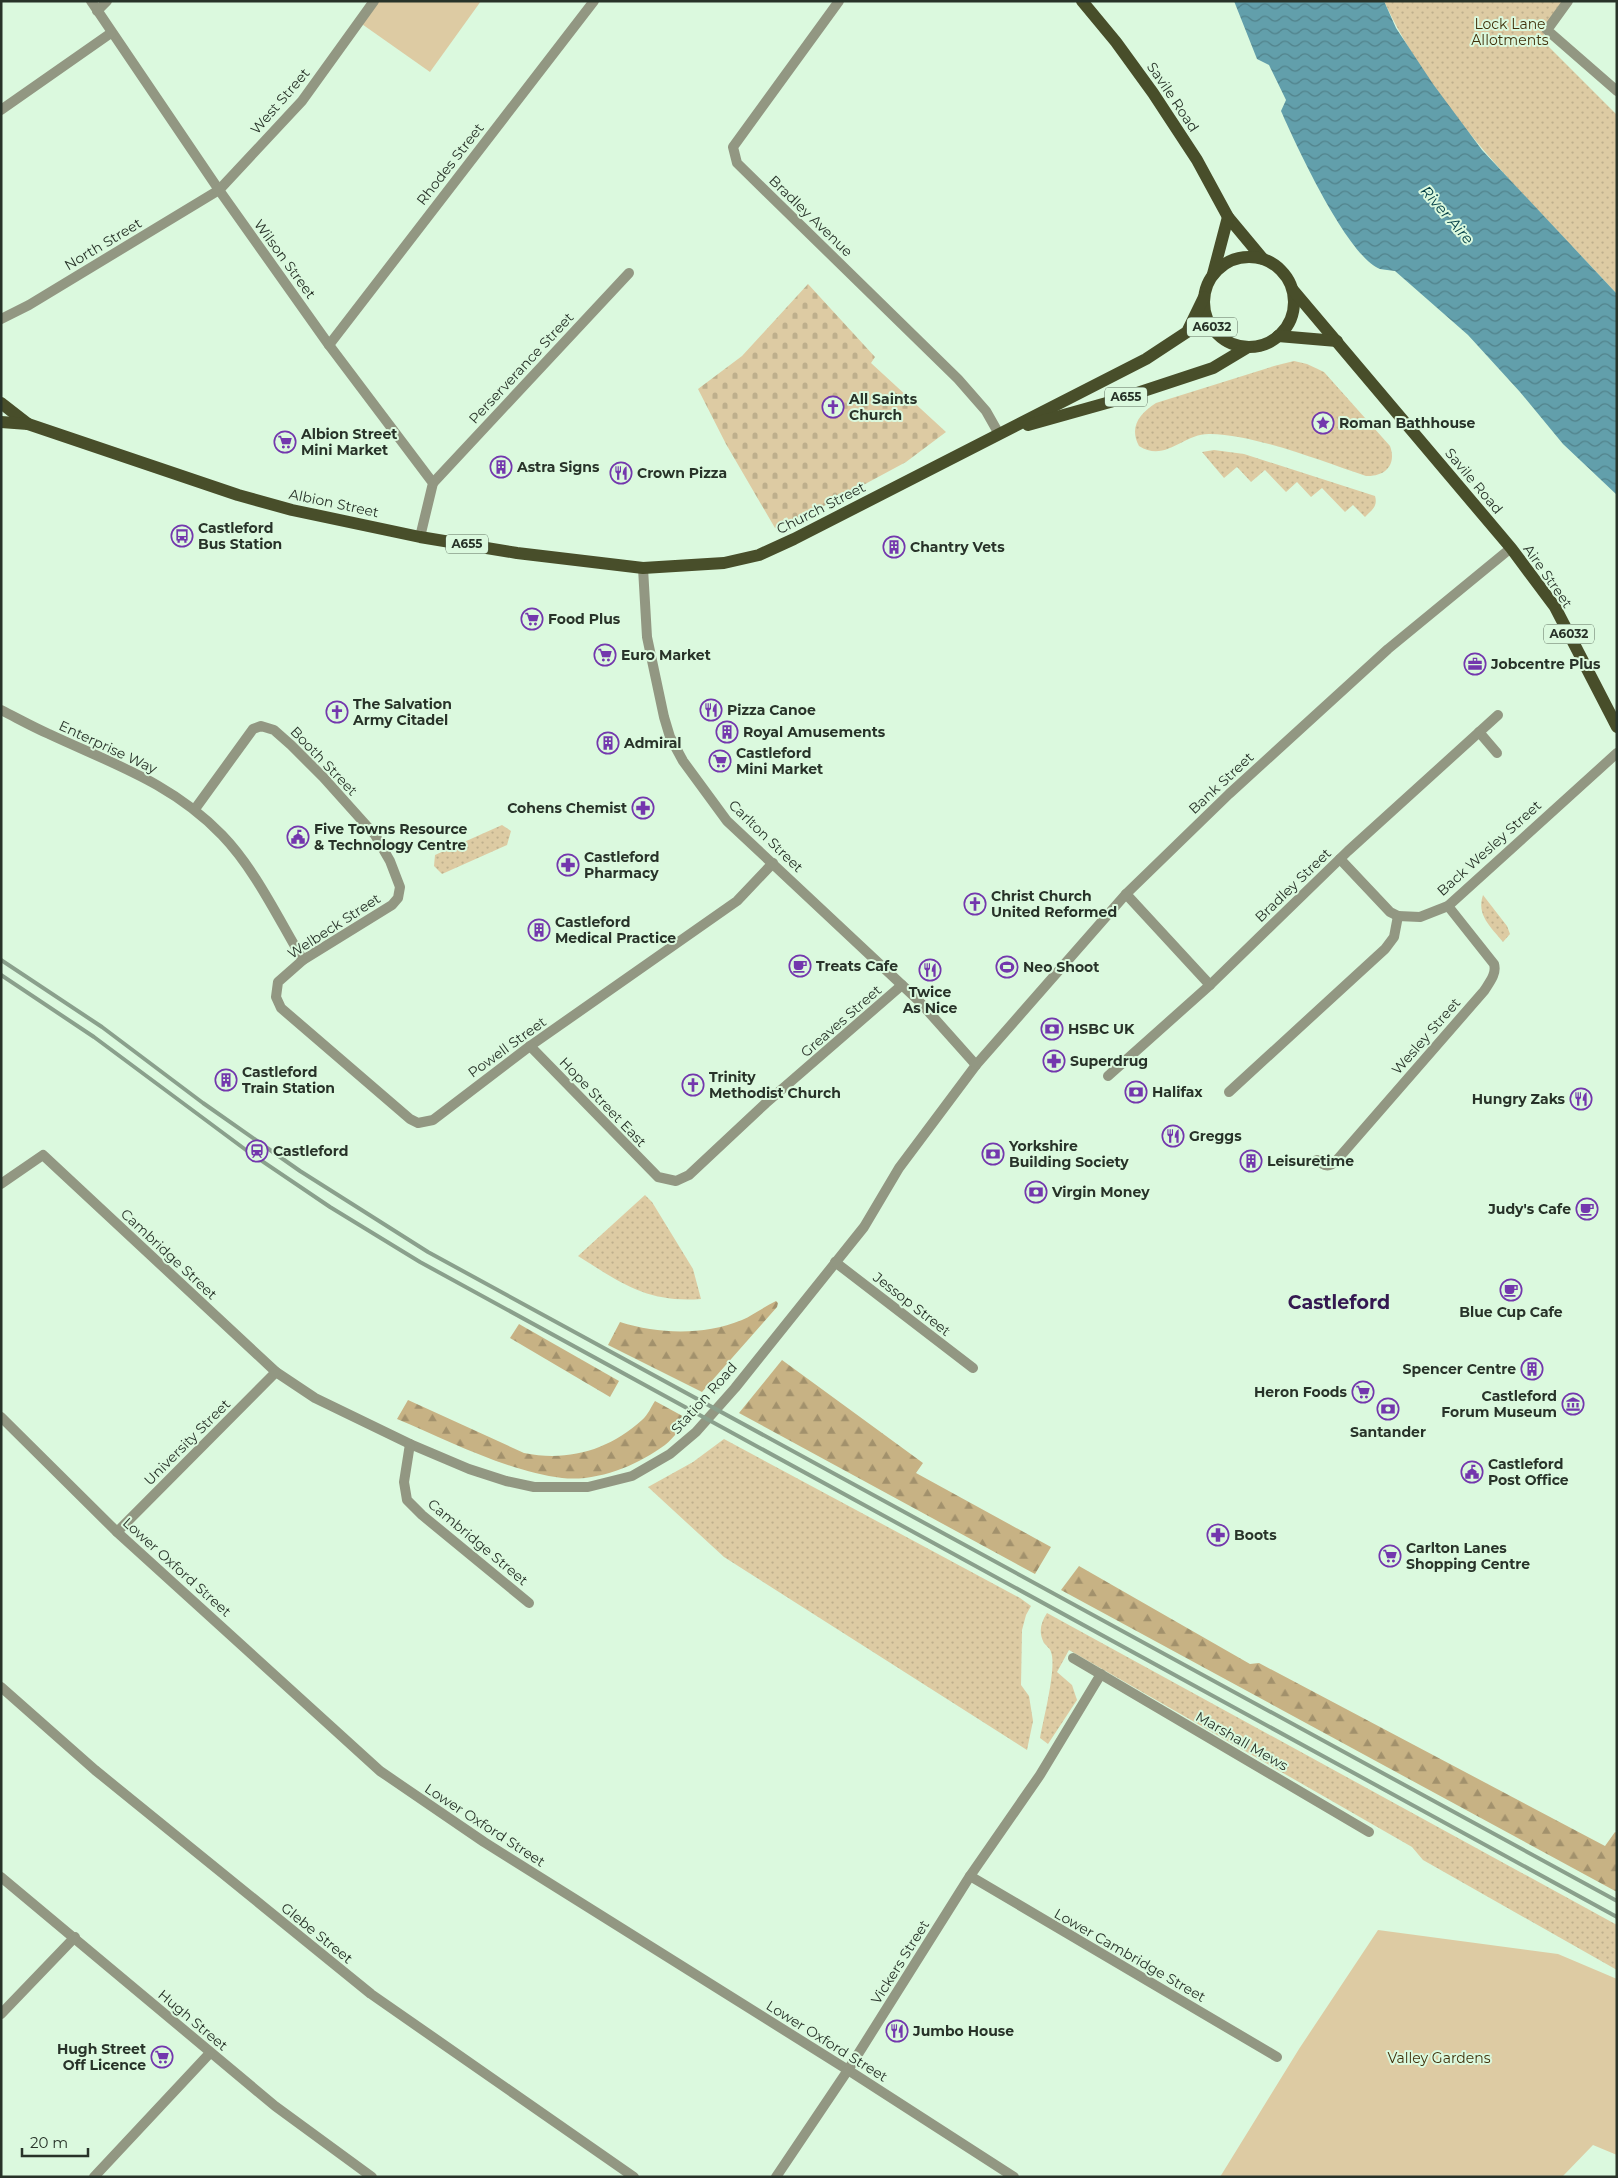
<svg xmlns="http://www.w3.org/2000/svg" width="1618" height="2178" font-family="Montserrat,sans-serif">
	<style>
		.grass { fill: url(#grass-dots) }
		.forest { fill: url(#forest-firs) }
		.cemetery { fill: url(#cemetery-stones) }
		.park { fill: #ddcba3 }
		.water { fill: url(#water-waves) }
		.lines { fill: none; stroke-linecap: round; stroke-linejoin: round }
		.minor { stroke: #929782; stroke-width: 10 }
		.tertiary { stroke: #929782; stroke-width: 10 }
		.primary { stroke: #484e2a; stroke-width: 12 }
		.rail { stroke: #8aa08c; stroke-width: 4 }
		.labels { text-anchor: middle; stroke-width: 4; stroke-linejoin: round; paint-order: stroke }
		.shield { fill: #dbf9de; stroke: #5e6e5f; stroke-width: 1 }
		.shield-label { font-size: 12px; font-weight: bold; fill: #283329 }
		.park-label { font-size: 14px; fill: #41310b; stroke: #dbf9de }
		.street-label { font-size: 14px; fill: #283329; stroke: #dbf9de }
		.poi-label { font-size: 14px; font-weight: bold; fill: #283329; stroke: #dbf9de; text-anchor: start }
		.water-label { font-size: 15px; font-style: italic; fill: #003c44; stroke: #dbf9de }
		.district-label { font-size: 19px; font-weight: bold; fill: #341850; stroke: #dbf9de }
	</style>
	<defs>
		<pattern id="grass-dots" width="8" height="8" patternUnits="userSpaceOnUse" patternTransform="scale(1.25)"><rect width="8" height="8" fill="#ddcba3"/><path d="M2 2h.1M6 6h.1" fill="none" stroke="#beaf8c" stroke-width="1.8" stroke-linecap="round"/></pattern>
		<pattern id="forest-firs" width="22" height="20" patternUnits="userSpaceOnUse" patternTransform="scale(1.25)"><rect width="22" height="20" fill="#c7b284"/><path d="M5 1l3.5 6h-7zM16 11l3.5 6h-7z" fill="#a2916c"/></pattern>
		<pattern id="cemetery-stones" width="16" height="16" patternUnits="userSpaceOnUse" patternTransform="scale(1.25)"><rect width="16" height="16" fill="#ddcba3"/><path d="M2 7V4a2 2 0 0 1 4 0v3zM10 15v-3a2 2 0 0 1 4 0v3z" fill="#beaf8c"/></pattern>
		<pattern id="water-waves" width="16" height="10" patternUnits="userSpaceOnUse" patternTransform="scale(1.25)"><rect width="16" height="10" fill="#629fab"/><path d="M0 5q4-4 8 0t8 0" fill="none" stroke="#51828b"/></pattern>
	</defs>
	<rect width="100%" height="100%" fill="#dbf9de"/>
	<g class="grass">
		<path d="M1384,1H1567L1541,39L1617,115V294C1534,204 1436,114 1384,1Z"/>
		<path d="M1294,361L1307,364L1324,372L1390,446C1397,465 1385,477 1366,476C1321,461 1257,435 1210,434C1183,433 1166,463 1139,446C1129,427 1139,414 1156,403L1274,366Z"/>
		<path d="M1214,450L1244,454L1375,496C1378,506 1372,510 1365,517L1353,505L1345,512L1322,488L1311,497L1297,482L1286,492L1265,470L1251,482L1237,467L1224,478L1202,452Z"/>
		<polygon points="502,825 511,831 507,845 442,874 434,866 435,855"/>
		<path d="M1483,895L1507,926L1510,934L1503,942C1491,927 1476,915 1483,895Z"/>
		<path d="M645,1195L652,1202L693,1269L701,1299C647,1303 621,1283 578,1256Z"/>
		<polygon points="724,1439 1020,1598 1031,1606 1026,1615 1022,1630 1021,1685 1029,1696 1033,1721 1027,1750 724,1557 648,1487 693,1462"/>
		<path d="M1047,1613L1617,1925V1970L1423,1860L1412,1847L1069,1650L1057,1672L1072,1685L1077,1700L1048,1744L1040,1738C1043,1721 1057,1667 1051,1652C1050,1648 1046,1646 1044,1643C1038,1632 1041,1622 1047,1613Z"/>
	</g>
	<g class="forest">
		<path d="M776,1301L778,1303L777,1307L702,1392L608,1345L620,1322C659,1334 702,1336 742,1320C753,1315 764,1307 776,1301Z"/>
		<polygon points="519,1324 619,1381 610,1397 510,1338"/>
		<polygon points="782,1360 923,1463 916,1473 1051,1547 1035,1574 739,1413"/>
		<path d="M408,1400L524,1453C568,1462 609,1450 642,1420C648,1415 651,1407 655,1401L688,1419C681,1427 674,1438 665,1445C638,1465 598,1482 562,1478C509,1472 447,1440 397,1419Z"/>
		<polygon points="1079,1566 1250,1664 1259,1663 1605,1846 1615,1832 1617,1833 1617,1892 1061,1590"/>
	</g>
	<polygon class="cemetery" points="808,284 875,357 871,363 946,432 906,462 828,504 775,528 726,444 698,389 742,356"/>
	<g class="park">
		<polygon points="374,1 481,1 430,72 359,22"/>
		<polygon points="1378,1930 1558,1954 1617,1979 1617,2155 1593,2145 1562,2177 1220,2177 1299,2049"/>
	</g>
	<path class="water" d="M1234,1H1384L1396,28L1433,84L1482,150L1617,294V495L1563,444L1520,392L1468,335L1395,271C1390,270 1384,270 1380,269C1347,256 1296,145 1281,111L1286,100L1269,65L1257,59Z"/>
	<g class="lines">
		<g class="minor">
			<polyline points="91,1 219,190 329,345 433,483 420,537"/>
			<polyline points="839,1 733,147 737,163 958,379 986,411 999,434"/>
			<polyline points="1568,1 1547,30 1617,91"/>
			<polyline points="97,11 107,1"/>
			<polyline points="1,110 111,33"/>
			<polyline points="1,319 29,305 219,190 302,101 374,1"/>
			<polyline points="329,345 594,1"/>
			<polyline points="433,483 629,273"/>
			<path d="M1,710C17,718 33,727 49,734C113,764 172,783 222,835C255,869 279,920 303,960"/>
			<polyline points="1479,732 1497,753"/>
			<polyline points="195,809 253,729 261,726 274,730 291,745 323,777 375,835 390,861 400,887 398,898 392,905 303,960 278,982 276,997 281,1008 410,1119 418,1123 433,1120 530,1046 737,901 773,863"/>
			<polyline points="1340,859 1390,912 1398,916"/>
			<polyline points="1126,894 1210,985"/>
			<polyline points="530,1046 658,1177 676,1181 689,1175 766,1103 902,985"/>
			<polyline points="1108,1076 1210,985 1348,851 1498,715"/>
			<polyline points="1229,1092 1385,949 1394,937 1398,916 1420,917 1448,906 1617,753"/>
			<path d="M1317,1160C1324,1166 1329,1168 1336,1161L1484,991C1489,983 1497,974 1494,964L1448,906"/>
			<polyline points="1,1184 43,1155 276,1372 315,1398 410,1444 469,1469 506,1481 534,1487 588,1487 632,1476 670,1454 696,1432 735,1388 864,1227 899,1168 976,1065"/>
			<polyline points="835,1262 973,1368"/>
			<polyline points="1,1417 117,1532 380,1771 484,1842 848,2070 1014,2177"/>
			<polyline points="410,1444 404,1482 407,1500 422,1515 529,1603"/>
			<polyline points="117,1532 276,1372"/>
			<polyline points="1073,1658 1369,1832"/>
			<polyline points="1,1687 95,1770 371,1994 634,2177"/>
			<polyline points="970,1876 1277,2057"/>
			<polyline points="1,1877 275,2106 372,2177"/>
			<polyline points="1,2014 75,1937"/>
			<polyline points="94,2177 210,2053"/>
			<polyline points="776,2177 848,2070 970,1876 1040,1775 1101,1674"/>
		</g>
		<polyline class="tertiary" points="643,568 647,637 664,717 670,737 683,761 727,821 918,1000 976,1065 1126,894 1229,794 1388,649 1511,548"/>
		<g class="primary">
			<polyline points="1082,1 1116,42 1153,93 1197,160 1228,217 1263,259"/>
			<circle cx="1249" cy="302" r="45"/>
			<polyline points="1213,274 1228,217"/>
			<polyline points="1293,290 1511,548 1555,607 1617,727"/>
			<polyline points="1278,336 1337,341"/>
			<polyline points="1,403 28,424"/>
			<polyline points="1,422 28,424 238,495 292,510 420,537 517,553 643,568 724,563 759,555 794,539 1146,359 1187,332 1204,297"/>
			<polyline points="1028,425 1110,402 1213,368 1248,347"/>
		</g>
		<g class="rail">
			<polyline points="1,960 102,1027 203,1103 300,1171 428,1252 1617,1901"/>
			<polyline points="1,975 94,1037 250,1153 330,1207 420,1262 1617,1917"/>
		</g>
	</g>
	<defs>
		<g id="church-ring" transform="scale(1.125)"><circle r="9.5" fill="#dbf9de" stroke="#7337ad" stroke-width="1.5"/><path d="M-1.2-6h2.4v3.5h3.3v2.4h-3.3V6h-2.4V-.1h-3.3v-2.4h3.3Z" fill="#7337ad"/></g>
		<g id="sight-ring" transform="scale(1.125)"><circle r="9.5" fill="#dbf9de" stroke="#7337ad" stroke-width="1.5"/><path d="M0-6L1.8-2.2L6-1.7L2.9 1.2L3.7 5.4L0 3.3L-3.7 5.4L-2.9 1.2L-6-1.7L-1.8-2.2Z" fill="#7337ad"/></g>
		<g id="supermarket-ring" transform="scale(1.125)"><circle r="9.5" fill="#dbf9de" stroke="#7337ad" stroke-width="1.5"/><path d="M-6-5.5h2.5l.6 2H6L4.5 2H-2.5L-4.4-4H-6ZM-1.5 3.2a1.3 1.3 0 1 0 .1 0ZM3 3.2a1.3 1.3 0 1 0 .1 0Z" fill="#7337ad"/></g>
		<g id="building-ring" transform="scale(1.125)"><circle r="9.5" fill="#dbf9de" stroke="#7337ad" stroke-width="1.5"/><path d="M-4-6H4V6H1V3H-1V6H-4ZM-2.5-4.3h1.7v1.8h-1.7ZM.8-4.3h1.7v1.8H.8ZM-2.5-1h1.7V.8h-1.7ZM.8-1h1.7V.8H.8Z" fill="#7337ad"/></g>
		<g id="restaurant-ring" transform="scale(1.125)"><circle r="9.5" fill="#dbf9de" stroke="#7337ad" stroke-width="1.5"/><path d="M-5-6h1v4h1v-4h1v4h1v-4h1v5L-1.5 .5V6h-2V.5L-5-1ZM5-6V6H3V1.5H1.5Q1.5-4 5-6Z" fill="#7337ad"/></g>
		<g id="bus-ring" transform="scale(1.125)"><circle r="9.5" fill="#dbf9de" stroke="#7337ad" stroke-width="1.5"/><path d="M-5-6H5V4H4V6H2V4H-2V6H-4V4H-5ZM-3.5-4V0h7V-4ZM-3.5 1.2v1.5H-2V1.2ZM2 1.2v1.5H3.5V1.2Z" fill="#7337ad"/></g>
		<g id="office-ring" transform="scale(1.125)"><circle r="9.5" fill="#dbf9de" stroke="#7337ad" stroke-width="1.5"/><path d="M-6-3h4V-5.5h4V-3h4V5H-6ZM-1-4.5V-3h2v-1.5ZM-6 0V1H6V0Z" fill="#7337ad"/></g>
		<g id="pharmacy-ring" transform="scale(1.125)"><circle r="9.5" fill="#dbf9de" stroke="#7337ad" stroke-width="1.5"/><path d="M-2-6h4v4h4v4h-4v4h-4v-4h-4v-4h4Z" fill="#7337ad"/></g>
		<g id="civic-ring" transform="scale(1.125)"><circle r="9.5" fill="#dbf9de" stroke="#7337ad" stroke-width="1.5"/><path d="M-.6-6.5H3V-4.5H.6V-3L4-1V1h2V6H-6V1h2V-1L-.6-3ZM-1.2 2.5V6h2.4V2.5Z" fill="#7337ad"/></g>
		<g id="cafe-ring" transform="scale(1.125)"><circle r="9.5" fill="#dbf9de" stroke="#7337ad" stroke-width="1.5"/><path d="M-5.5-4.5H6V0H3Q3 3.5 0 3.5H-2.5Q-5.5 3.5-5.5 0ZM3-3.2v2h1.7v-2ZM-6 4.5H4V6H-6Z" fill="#7337ad"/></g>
		<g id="stadium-ring" transform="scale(1.125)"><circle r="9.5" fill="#dbf9de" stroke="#7337ad" stroke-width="1.5"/><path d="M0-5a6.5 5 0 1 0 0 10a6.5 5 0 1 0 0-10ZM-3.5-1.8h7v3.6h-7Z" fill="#7337ad"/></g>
		<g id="bank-ring" transform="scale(1.125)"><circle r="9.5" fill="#dbf9de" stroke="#7337ad" stroke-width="1.5"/><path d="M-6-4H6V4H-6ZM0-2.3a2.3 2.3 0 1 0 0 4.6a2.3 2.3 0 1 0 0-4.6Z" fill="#7337ad"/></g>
		<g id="station-ring" transform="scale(1.125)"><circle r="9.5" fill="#dbf9de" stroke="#7337ad" stroke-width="1.5"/><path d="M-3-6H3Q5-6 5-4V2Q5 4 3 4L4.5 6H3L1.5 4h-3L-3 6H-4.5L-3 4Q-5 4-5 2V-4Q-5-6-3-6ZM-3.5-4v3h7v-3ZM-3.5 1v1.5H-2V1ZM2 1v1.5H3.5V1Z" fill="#7337ad"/></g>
		<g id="museum-ring" transform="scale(1.125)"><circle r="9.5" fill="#dbf9de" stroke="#7337ad" stroke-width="1.5"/><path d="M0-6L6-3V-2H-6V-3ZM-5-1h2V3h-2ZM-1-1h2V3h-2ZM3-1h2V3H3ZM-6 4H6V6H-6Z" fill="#7337ad"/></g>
	</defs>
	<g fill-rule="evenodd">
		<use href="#church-ring" x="833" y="407"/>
		<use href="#sight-ring" x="1323" y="423"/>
		<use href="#supermarket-ring" x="285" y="442"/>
		<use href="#building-ring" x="501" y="467"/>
		<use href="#restaurant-ring" x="621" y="473"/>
		<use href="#bus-ring" x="182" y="536"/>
		<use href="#building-ring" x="894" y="547"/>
		<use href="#supermarket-ring" x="532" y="619"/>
		<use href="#supermarket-ring" x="605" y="655"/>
		<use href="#office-ring" x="1475" y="664"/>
		<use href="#restaurant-ring" x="711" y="710"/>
		<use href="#church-ring" x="337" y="712"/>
		<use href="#building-ring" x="727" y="732"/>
		<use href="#building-ring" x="608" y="743"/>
		<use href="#supermarket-ring" x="720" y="761"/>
		<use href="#pharmacy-ring" x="643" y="808"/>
		<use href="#civic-ring" x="298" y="837"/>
		<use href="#pharmacy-ring" x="568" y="865"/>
		<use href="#church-ring" x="975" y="904"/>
		<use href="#building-ring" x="539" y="930"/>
		<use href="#cafe-ring" x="800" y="966"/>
		<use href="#stadium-ring" x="1007" y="967"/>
		<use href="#restaurant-ring" x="930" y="970"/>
		<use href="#bank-ring" x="1052" y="1029"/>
		<use href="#pharmacy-ring" x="1054" y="1061"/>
		<use href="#building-ring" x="226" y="1080"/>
		<use href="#church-ring" x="693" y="1085"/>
		<use href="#bank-ring" x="1136" y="1092"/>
		<use href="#restaurant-ring" x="1581" y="1099"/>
		<use href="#restaurant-ring" x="1173" y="1136"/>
		<use href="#station-ring" x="257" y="1151"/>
		<use href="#bank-ring" x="993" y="1154"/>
		<use href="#building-ring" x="1251" y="1161"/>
		<use href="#bank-ring" x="1036" y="1192"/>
		<use href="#cafe-ring" x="1587" y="1209"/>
		<use href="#cafe-ring" x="1511" y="1290"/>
		<use href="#building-ring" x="1532" y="1369"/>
		<use href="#supermarket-ring" x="1363" y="1392"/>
		<use href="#museum-ring" x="1573" y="1404"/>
		<use href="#bank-ring" x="1388" y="1409"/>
		<use href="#civic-ring" x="1472" y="1472"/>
		<use href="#pharmacy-ring" x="1218" y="1535"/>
		<use href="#supermarket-ring" x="1390" y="1556"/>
		<use href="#restaurant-ring" x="897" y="2031"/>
		<use href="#supermarket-ring" x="162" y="2057"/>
	</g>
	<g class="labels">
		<g class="shield">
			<rect x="1187" y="317.5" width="50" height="19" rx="4"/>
			<rect x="1105" y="387.5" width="42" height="19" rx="4"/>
			<rect x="446" y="534.5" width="42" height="19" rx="4"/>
			<rect x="1544" y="624.5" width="50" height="19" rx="4"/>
		</g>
		<g class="shield-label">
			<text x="1212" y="331">A6032</text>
			<text x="1126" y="401">A655</text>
			<text x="467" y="548">A655</text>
			<text x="1569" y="638">A6032</text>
		</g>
		<g class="park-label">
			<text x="1510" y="29">Lock Lane<tspan x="1510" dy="16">Allotments</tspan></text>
			<text x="1439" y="2063">Valley Gardens</text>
		</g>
		<g class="street-label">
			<text transform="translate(1173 97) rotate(56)" y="5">Savile Road</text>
			<text transform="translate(280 101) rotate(-49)" y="5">West Street</text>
			<text transform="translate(450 164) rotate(-52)" y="5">Rhodes Street</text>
			<text transform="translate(811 216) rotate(44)" y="5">Bradley Avenue</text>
			<text transform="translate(103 244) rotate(-31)" y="5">North Street</text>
			<text transform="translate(285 259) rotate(54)" y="5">Wilson Street</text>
			<text transform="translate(521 368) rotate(-47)" y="5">Perserverance Street</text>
			<text transform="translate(1474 481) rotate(50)" y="5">Savile Road</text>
			<text transform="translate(334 503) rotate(12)" y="5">Albion Street</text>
			<text transform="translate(821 508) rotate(-27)" y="5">Church Street</text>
			<text transform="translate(1548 576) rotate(55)" y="5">Aire Street</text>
			<text transform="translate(108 747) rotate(25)" y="5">Enterprise Way</text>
			<text transform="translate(324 761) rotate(46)" y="5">Booth Street</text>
			<text transform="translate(1221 783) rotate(-43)" y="5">Bank Street</text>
			<text transform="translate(766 836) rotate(44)" y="5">Carlton Street</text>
			<text transform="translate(1489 848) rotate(-42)" y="5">Back Wesley Street</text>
			<text transform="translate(1293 885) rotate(-44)" y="5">Bradley Street</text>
			<text transform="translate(334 926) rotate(-33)" y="5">Welbeck Street</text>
			<text transform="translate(841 1021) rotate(-41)" y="5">Greaves Street</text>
			<text transform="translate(1426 1036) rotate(-49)" y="5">Wesley Street</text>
			<text transform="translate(507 1047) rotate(-36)" y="5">Powell Street</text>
			<text transform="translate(603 1102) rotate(46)" y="5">Hope Street East</text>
			<text transform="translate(169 1254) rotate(43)" y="5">Cambridge Street</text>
			<text transform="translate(912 1304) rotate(38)" y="5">Jessop Street</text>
			<text transform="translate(704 1398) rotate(-48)" y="5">Station Road</text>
			<text transform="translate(187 1442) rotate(-45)" y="5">University Street</text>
			<text transform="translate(478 1542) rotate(40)" y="5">Cambridge Street</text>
			<text transform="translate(177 1567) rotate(42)" y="5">Lower Oxford Street</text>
			<text transform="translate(1242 1741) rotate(30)" y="5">Marshall Mews</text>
			<text transform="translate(485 1825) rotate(33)" y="5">Lower Oxford Street</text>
			<text transform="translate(317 1933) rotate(39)" y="5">Glebe Street</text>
			<text transform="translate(1130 1955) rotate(30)" y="5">Lower Cambridge Street</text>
			<text transform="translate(900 1962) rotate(-58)" y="5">Vickers Street</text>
			<text transform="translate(193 2020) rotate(40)" y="5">Hugh Street</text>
			<text transform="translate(827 2041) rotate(32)" y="5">Lower Oxford Street</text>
		</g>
		<g class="poi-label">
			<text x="849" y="404">All Saints<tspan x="849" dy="16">Church</tspan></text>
			<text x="1339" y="428">Roman Bathhouse</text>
			<text x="301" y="439">Albion Street<tspan x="301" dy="16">Mini Market</tspan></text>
			<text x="517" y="472">Astra Signs</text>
			<text x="637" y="478">Crown Pizza</text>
			<text x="198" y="533">Castleford<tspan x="198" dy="16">Bus Station</tspan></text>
			<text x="910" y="552">Chantry Vets</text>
			<text x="548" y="624">Food Plus</text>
			<text x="621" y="660">Euro Market</text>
			<text x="1491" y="669">Jobcentre Plus</text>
			<text x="353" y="709">The Salvation<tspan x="353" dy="16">Army Citadel</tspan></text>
			<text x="727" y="715">Pizza Canoe</text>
			<text x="743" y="737">Royal Amusements</text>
			<text x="624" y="748">Admiral</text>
			<text x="736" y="758">Castleford<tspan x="736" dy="16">Mini Market</tspan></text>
			<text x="627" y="813" text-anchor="end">Cohens Chemist</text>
			<text x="314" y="834">Five Towns Resource<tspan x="314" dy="16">&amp; Technology Centre</tspan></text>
			<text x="584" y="862">Castleford<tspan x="584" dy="16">Pharmacy</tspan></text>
			<text x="991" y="901">Christ Church<tspan x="991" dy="16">United Reformed</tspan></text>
			<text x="555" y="927">Castleford<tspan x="555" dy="16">Medical Practice</tspan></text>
			<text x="816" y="971">Treats Cafe</text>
			<text x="1023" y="972">Neo Shoot</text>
			<text x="930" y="997" text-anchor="middle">Twice<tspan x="930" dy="16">As Nice</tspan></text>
			<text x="1068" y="1034">HSBC UK</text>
			<text x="1070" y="1066">Superdrug</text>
			<text x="242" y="1077">Castleford<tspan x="242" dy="16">Train Station</tspan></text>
			<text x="709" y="1082">Trinity<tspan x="709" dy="16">Methodist Church</tspan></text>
			<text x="1152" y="1097">Halifax</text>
			<text x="1565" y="1104" text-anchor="end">Hungry Zaks</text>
			<text x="1189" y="1141">Greggs</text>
			<text x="1009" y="1151">Yorkshire<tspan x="1009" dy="16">Building Society</tspan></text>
			<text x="273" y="1156">Castleford</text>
			<text x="1267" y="1166">Leisuretime</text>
			<text x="1052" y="1197">Virgin Money</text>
			<text x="1571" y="1214" text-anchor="end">Judy's Cafe</text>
			<text x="1511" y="1317" text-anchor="middle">Blue Cup Cafe</text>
			<text x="1516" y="1374" text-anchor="end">Spencer Centre</text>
			<text x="1347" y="1397" text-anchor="end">Heron Foods</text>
			<text x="1557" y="1401" text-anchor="end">Castleford<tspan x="1557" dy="16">Forum Museum</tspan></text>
			<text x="1388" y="1437" text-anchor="middle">Santander</text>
			<text x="1488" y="1469">Castleford<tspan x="1488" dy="16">Post Office</tspan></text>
			<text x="1234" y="1540">Boots</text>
			<text x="1406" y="1553">Carlton Lanes<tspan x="1406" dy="16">Shopping Centre</tspan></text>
			<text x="913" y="2036">Jumbo House</text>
			<text x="146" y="2054" text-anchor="end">Hugh Street<tspan x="146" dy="16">Off Licence</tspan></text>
		</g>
		<g class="water-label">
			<text transform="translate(1447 215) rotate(49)" y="5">River Aire</text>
		</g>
		<g class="district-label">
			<text x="1339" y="1309">Castleford</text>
		</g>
	</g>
	<rect width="1618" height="2178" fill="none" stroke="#283329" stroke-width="5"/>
	<path d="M22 2148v8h66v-8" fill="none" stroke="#283329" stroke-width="2.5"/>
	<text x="30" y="2148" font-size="15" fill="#283329" stroke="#dbf9de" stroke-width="4" paint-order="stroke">20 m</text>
</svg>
